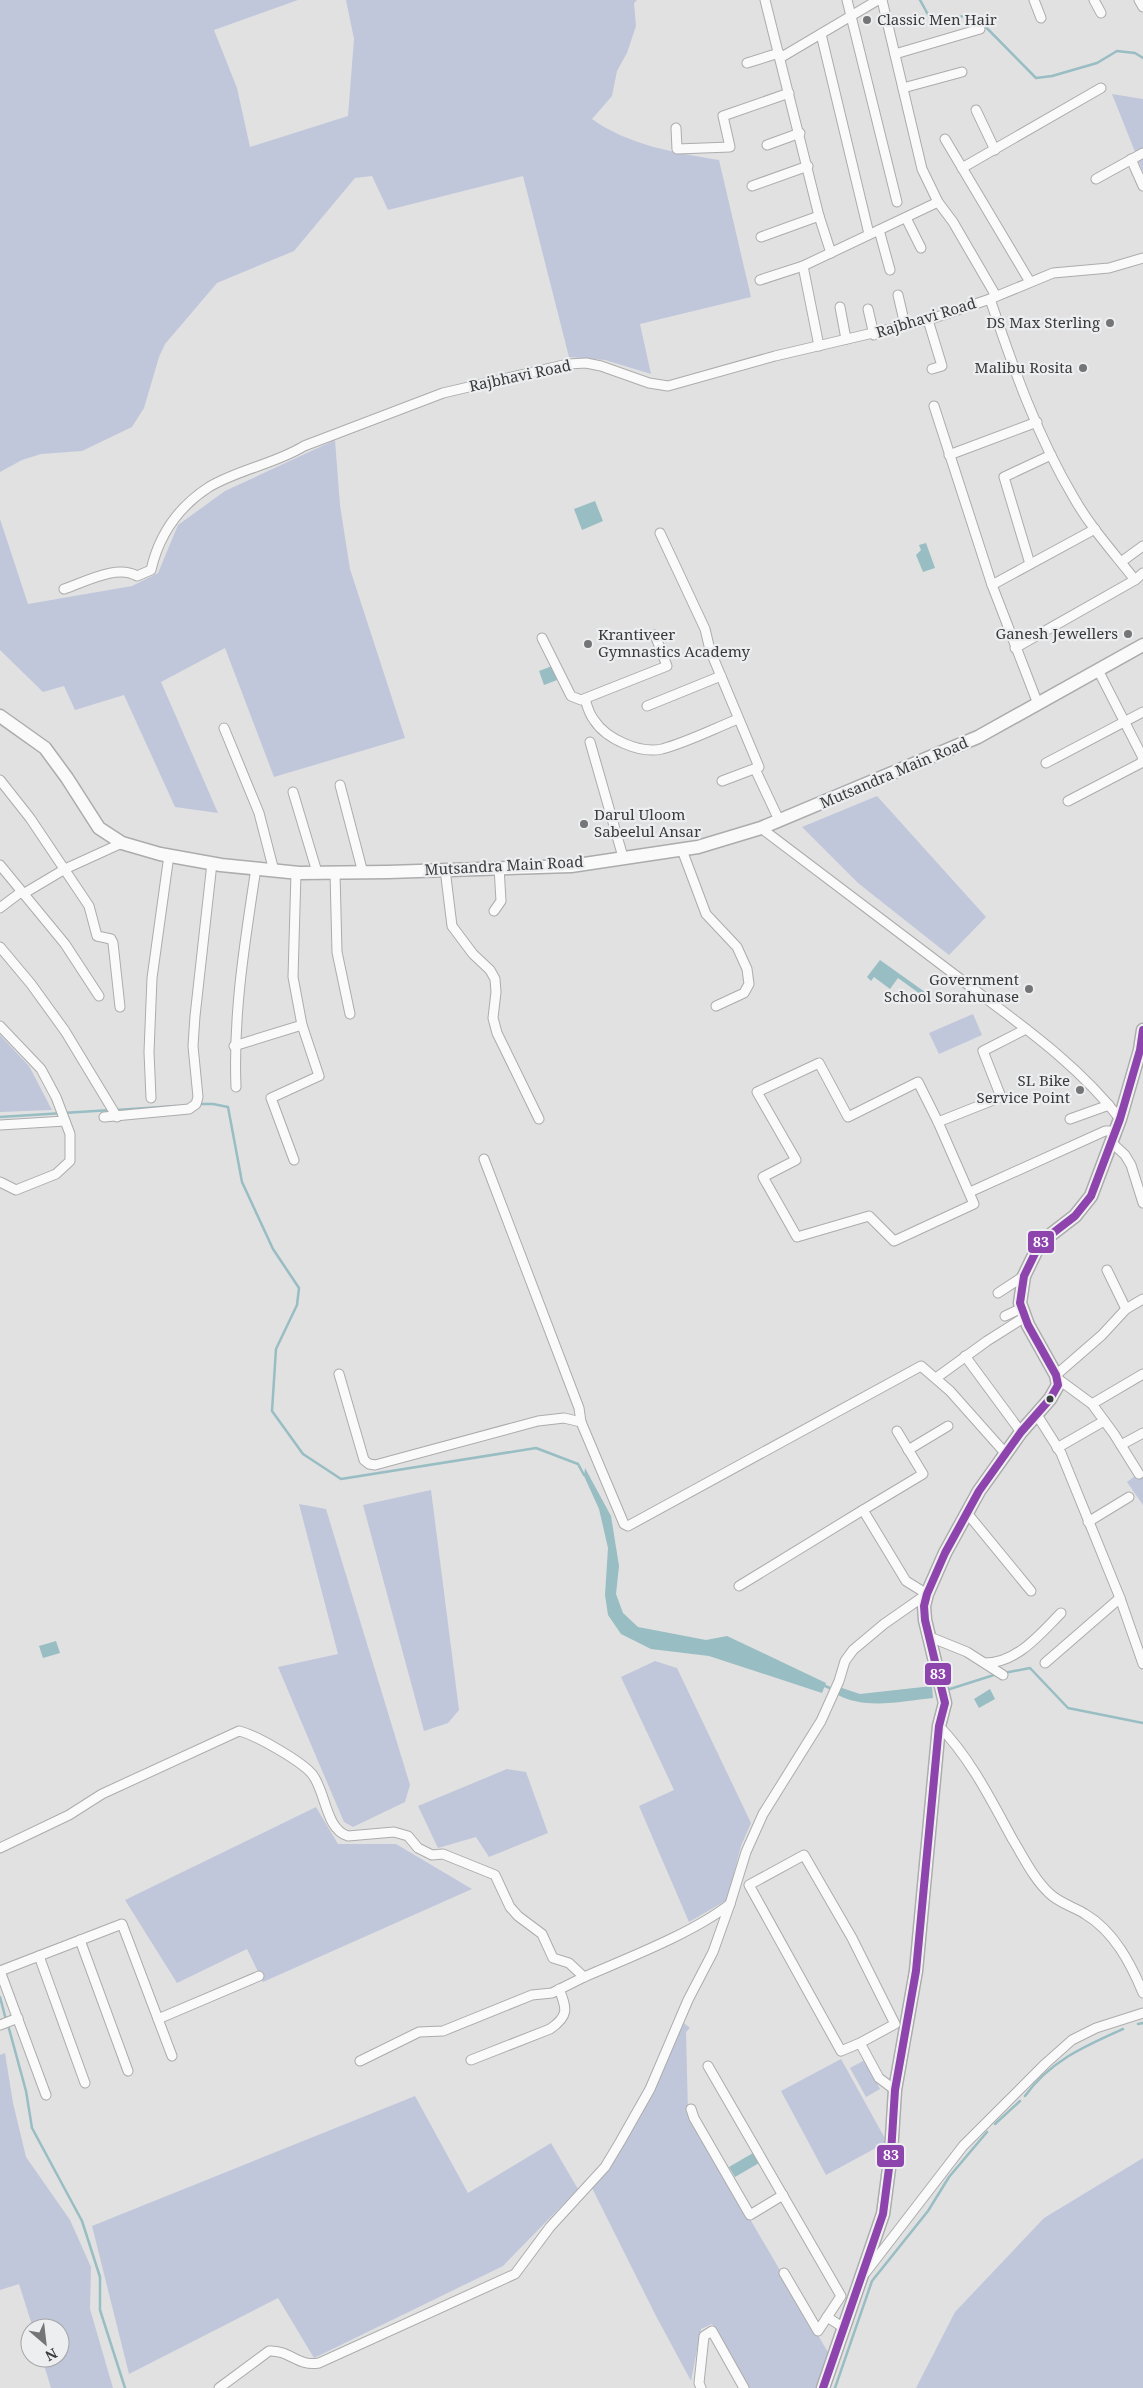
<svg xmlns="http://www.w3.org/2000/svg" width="1143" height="2388" font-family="'Noto Serif',serif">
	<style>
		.green { fill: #c1c7db }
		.water { fill: #98bdc2 }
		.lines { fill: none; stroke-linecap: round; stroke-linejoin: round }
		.stream { stroke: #98bdc2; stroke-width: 2.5 }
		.street-casing { stroke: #acacac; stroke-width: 11 }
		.secondary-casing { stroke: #acacac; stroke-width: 15 }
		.street { stroke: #fafafb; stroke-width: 9 }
		.secondary { stroke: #fafafb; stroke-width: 12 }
		.bus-1-casing { stroke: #edeef0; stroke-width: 11 }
		.bus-1 { stroke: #8e44ad; stroke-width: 8 }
		.poi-dot { fill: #747576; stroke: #edeef0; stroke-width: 2 }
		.bus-dot { fill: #3a3b3c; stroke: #edeef0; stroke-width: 2 }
		.labels { text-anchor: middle; stroke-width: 4.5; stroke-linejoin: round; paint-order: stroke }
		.poi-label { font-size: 15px; fill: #3a3b3c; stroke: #edeef0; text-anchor: end }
		.street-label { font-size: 15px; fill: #3a3b3c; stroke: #edeef0 }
		.line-badge { stroke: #edeef0; stroke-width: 2 }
		.badge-label { font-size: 14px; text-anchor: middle; font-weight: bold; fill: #fff }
	</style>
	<rect width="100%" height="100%" fill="#e1e1e2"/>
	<g class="green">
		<path d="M0,0H298L214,30L237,88L250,147L348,116L354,39L346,0H637L634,3L636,26L627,53L617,71L612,96L592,119C628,145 676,153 719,160L751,297L640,324L651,374L605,360L569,357L523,176L388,210L372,176L355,178L294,251L217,283L165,344L159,357L144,408L132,427L82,451L41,454L22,460L0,472Z"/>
		<polygon points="1112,94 1143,99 1143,172"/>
		<polygon points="335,440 340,505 350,569 405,738 274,777 225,648 161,682 218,813 175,807 124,695 75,710 64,686 43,692 0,650 0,519 28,604 132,586 158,573 178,525 225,491"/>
		<polygon points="877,796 986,917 949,955 858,883 802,827"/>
		<polygon points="973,1014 982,1035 939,1054 929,1033"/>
		<polygon points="0,1035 29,1066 52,1110 0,1112"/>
		<polygon points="1143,1470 1143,1505 1127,1482"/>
		<polygon points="431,1490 459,1710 448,1723 424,1731 363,1505"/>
		<polygon points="299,1504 326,1509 410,1785 405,1802 353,1827 344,1822 278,1667 338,1654"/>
		<polygon points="655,1661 677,1668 751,1823 741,1846 727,1900 689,1922 639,1806 674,1790 621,1677"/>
		<polygon points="507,1769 526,1772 548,1833 489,1857 476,1837 438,1848 418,1806"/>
		<polygon points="316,1807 338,1844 396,1844 472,1889 263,1982 247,1949 177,1983 125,1900"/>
		<path d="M684,2023L690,2028L686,2032L688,2113L829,2354L816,2388H748L712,2324L701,2329L691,2381L656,2316L591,2186C635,2139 657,2081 684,2023Z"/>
		<polygon points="5,2053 13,2103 26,2157 70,2220 91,2267 90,2309 113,2388 51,2388 42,2358 60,2358 60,2328 33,2328 19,2284 0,2290 0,2055"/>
		<polygon points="841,2059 887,2142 826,2175 781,2091"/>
		<polygon points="865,2060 880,2089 866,2097 850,2068"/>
		<polygon points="415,2096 468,2193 551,2143 578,2189 503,2266 314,2358 278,2298 129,2374 92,2226"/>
		<polygon points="1143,2158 1143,2388 916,2388 955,2312 1044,2218"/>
	</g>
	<g class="water">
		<polygon points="595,501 603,521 582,530 574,509"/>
		<polygon points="926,543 935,568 923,572 916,555 921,550 919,545"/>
		<polygon points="552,666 557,680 544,685 539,671"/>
		<polygon points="880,960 932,997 930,1001 898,978 890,989 874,977 871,981 867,977"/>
		<polygon points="585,1468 611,1516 619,1566 616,1594 623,1613 638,1627 706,1640 727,1636 826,1683 822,1693 709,1656 651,1649 621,1634 608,1615 605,1595 608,1548 599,1509 584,1476"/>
		<polygon points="56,1641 60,1653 43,1658 39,1646"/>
		<path d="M932,1686L933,1698C903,1701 866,1710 838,1695L839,1687L860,1694Z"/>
		<polygon points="990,1689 995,1699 979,1708 974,1699"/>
		<polygon points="753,2153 759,2163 735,2177 729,2167"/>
	</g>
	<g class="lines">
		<g class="stream">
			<polyline points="920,0 931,20 974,15 1036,78 1052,76 1097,63 1117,51 1135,53 1143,58"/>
			<polyline points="199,1104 213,1104 228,1107 242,1182 273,1249 299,1288 297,1305 276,1349 272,1411 303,1454 341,1479 536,1448 578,1464 584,1475"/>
			<polyline points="116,1110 176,1106"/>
			<polyline points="0,1117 111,1110"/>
			<polyline points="1004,1673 1030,1668 1068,1708 1143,1723"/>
			<polyline points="823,1685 834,1690"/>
			<polyline points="950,1689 997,1674"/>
			<polyline points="0,1997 6,2020"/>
			<polyline points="1138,2024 1143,2023"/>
			<polyline points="8,2025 26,2091 32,2128 82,2221 100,2277 100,2310 125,2388"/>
			<path d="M1025,2096C1050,2061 1085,2046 1123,2029"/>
			<polyline points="995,2124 1020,2101"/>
			<polyline points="835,2388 872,2281 928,2211 949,2177 987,2132"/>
		</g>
		<g class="street-casing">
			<g id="street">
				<polyline points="765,0 819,216 831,253"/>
				<polyline points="847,0 897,202"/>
				<polyline points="882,0 922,169 938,202 953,222 996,296"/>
				<polyline points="1034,0 1041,18"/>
				<polyline points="1094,0 1101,13"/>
				<polyline points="1139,0 1143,7"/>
				<polyline points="821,34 869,234"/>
				<polyline points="895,54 980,29"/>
				<polyline points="780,58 878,0"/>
				<polyline points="747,63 779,53"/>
				<polyline points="903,88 962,72"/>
				<polyline points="976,110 995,150"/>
				<polyline points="676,128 677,149 730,147 723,116 789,93"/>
				<polyline points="945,139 1030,282"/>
				<polyline points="767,145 800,133"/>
				<polyline points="1131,159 1143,186"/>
				<polyline points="962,168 1101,88"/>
				<polyline points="1096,179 1143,153"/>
				<polyline points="752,186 808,166"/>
				<polyline points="906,218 921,248"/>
				<polyline points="879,230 890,270"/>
				<polyline points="761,237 819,216"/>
				<polyline points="803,266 819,346"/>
				<polyline points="760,280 803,266 938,202"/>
				<polyline points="898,295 905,325"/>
				<path d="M990,299C1013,367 1037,436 1074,498C1091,528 1114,553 1135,580L1143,573"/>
				<polyline points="840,307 846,339"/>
				<polyline points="868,309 874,335"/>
				<polyline points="928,320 942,366 932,369"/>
				<polyline points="934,406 992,585 1038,704"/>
				<polyline points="949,455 1037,422"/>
				<polyline points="660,533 705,629 710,650 759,767 722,781"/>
				<polyline points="1121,562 1143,546"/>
				<polyline points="1030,564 1004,477 1051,455"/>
				<polyline points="992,585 1095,529"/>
				<path d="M64,589C85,582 117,564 137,576L151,570C159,535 178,507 209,487C239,469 275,464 304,446L443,393L568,364L586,363L601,366L649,383L668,386L775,356L928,320L990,299L1053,273L1109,268L1143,258"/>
				<polyline points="542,638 571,696 581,700 667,666 655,635"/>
				<polyline points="1015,648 1135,580"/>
				<path d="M585,699C587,706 589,714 594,720C606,739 640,754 662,749C688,742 713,729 738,719"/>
				<polyline points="647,706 721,676"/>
				<polyline points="224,728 259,813 274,871"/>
				<polyline points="590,742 623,857"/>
				<polyline points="1046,763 1143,712"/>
				<polyline points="755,769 779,820"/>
				<polyline points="0,780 30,818 89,906 97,936 111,939 113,943 120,1007"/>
				<polyline points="340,785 363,873"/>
				<polyline points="293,792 317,872"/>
				<polyline points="1068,801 1141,763 1143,758 1098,670"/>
				<path d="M761,828C828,879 896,930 963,981C1018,1023 1078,1064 1120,1119"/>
				<polyline points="682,850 706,914 737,947 747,969 749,984 744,993 716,1006"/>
				<polyline points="0,865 65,944 99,996"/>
				<polyline points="445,869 452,926 473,954 490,970 495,979 496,992 493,1018 497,1033 539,1119"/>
				<polyline points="335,873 337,952 350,1014"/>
				<polyline points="23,894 65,869 122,843"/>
				<polyline points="0,908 21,892"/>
				<polyline points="494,911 501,901 499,867"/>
				<polyline points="0,947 31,984 65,1031 117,1117"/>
				<polyline points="0,1026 41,1069 56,1097 70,1134 70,1161 56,1174 16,1190 0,1182"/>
				<polyline points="234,1046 302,1025"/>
				<polygon points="819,1063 848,1117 918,1082 938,1122 974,1204 894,1241 869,1216 797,1237 763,1177 796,1160 757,1092"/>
				<path d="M236,1087C233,1013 245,941 256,868"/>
				<polyline points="151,1098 149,1052 152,978 169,855"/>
				<polyline points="104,1117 189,1109 196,1104 198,1097 193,1046 195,1016 212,863"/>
				<polyline points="1070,1119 1109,1105"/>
				<polyline points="938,1122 1001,1097 983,1051 1026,1029"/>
				<polyline points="0,1125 65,1121"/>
				<polyline points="1111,1142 1125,1155 1131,1165 1143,1203"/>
				<polyline points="484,1159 579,1408 581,1422 624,1524 628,1526 921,1366 950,1391 1006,1454"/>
				<polyline points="294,1160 271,1098 319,1076 302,1025 293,977 296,873"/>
				<polyline points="970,1192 1105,1131 1115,1131"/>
				<polyline points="1107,1270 1126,1309"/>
				<polyline points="998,1293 1024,1276"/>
				<polyline points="1005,1316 1022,1308"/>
				<polyline points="965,1356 1021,1432"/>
				<polyline points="339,1374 364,1460 369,1464 375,1465 538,1421 564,1418 581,1422"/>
				<polyline points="1056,1375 1102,1335 1126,1309 1143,1299"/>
				<polyline points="936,1378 987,1341 1025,1317"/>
				<polyline points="1058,1379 1092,1404 1114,1434 1139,1474"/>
				<polyline points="1092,1404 1143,1374"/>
				<polyline points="1037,1415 1061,1453 1120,1598 1143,1664"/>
				<polyline points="1121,1445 1143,1433"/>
				<polyline points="1057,1448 1104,1421"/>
				<polyline points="908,1450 948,1426"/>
				<polyline points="967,1513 1031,1591"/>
				<polyline points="1088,1522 1129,1497"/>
				<polyline points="739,1586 863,1510"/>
				<polyline points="930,1637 967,1652 1003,1675"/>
				<path d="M985,1663C1017,1663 1040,1634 1061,1613"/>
				<polyline points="1045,1663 1120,1598"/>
				<path d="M939,1726C971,1759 991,1800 1013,1840C1024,1858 1034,1879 1049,1893C1059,1903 1074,1907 1085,1914C1114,1931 1131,1964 1143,1993"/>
				<path d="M0,1848L69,1815L102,1794L239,1731C256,1735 301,1761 312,1774C326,1791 325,1829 348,1836L394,1832L408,1836L418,1848L432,1855L443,1854L495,1875L510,1907L518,1916L542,1934L553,1958L569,1963L584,1977C628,1958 693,1933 730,1904L746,1852L763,1814L821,1721L839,1681L845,1661L853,1650L884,1624L927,1594L906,1581L863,1510L923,1474L897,1431"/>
				<polyline points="80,1940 128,2071"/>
				<polyline points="39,1956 85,2083"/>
				<polyline points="0,1971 122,1924 172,2056"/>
				<polyline points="0,1971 46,2095"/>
				<polyline points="158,2019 259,1976"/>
				<polyline points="0,2025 18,2018"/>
				<polyline points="860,2043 841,2051 749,1885 804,1855 852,1938 895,2024 860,2043 879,2078 895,2090"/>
				<path d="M471,2060L550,2029C569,2016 567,2009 559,1989"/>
				<polyline points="360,2061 419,2032 443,2031 532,1995 552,1993 584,1977"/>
				<polyline points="708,2066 841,2296 818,2331 784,2273"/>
				<polyline points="691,2109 694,2118 750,2215 783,2195"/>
				<polyline points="866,2272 963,2146 1045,2064 1072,2040 1096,2028 1143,2013"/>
				<polyline points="827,2317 844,2328"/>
				<path d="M219,2388L269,2351C290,2350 298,2367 319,2363L515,2274L550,2227L605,2167L620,2142L650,2089L688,2000L713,1952L730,1904"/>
				<polyline points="701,2388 699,2383 704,2336 712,2331 744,2388"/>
			</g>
		</g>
		<g class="secondary-casing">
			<g id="secondary">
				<polyline points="0,716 45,748 67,778 99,828 122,843 160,854 221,865 299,873 388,872 571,866 698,847 761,828 978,737 1143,645"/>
				<polyline points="823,2388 883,2214 891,2153 895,2090 916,1971 939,1726 945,1703 925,1620 924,1606 927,1594 945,1553 979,1491 1021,1432 1050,1399 1058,1385 1056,1375 1028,1325 1020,1303 1024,1276 1040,1243 1075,1216 1091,1196 1120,1119 1140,1050 1143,1030"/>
			</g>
		</g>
		<use href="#street" class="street"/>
		<use href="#secondary" class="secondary"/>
		<g class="bus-1-casing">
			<polyline id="bus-1" points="823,2388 883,2214 891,2153 895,2090 916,1971 939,1726 945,1703 925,1620 924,1606 927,1594 945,1553 979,1491 1021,1432 1050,1399 1058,1385 1056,1375 1028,1325 1020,1303 1024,1276 1040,1243 1075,1216 1091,1196 1120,1119 1140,1050 1143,1030"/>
		</g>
		<use href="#bus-1" class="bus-1"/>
	</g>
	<g class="poi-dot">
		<circle cx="867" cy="20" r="5"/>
		<circle cx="1110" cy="323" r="5"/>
		<circle cx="1083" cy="368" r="5"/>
		<circle cx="1128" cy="634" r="5"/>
		<circle cx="588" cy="644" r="5"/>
		<circle cx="584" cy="824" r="5"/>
		<circle cx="1029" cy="989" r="5"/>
		<circle cx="1080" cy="1090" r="5"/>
	</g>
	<circle class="bus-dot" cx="1050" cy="1399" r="4.5"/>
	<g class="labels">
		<g class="poi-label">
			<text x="877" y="25" text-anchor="start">Classic Men Hair</text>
			<text x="1100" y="328">DS Max Sterling</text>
			<text x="1073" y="373">Malibu Rosita</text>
			<text x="1118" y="639">Ganesh Jewellers</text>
			<text x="598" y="640" text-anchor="start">Krantiveer<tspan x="598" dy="17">Gymnastics Academy</tspan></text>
			<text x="594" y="820" text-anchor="start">Darul Uloom<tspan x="594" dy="17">Sabeelul Ansar</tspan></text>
			<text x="1019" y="985">Government<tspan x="1019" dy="17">School Sorahunase</tspan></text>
			<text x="1070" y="1086">SL Bike<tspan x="1070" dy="17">Service Point</tspan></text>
		</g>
		<g class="street-label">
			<text transform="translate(926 318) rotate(-17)" y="5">Rajbhavi Road</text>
			<text transform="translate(520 376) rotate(-12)" y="5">Rajbhavi Road</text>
			<text transform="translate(894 773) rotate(-23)" y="5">Mutsandra Main Road</text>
			<text transform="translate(504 866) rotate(-3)" y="5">Mutsandra Main Road</text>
		</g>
	</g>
	<g class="line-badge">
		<rect x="1027" y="1230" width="28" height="24" rx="5" fill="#8e44ad"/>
		<rect x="924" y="1662" width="28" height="24" rx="5" fill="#8e44ad"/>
		<rect x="876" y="2144" width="29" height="24" rx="5" fill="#8e44ad"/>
	</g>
	<g class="badge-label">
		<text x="1041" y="1247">83</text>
		<text x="938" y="1679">83</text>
		<text x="891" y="2160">83</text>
	</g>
	<g transform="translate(45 2343) rotate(152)"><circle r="24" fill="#edeef0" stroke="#a5a6a8"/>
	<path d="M0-4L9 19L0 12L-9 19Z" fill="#747576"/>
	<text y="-8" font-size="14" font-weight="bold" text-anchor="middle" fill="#3a3b3c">N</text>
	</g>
</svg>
